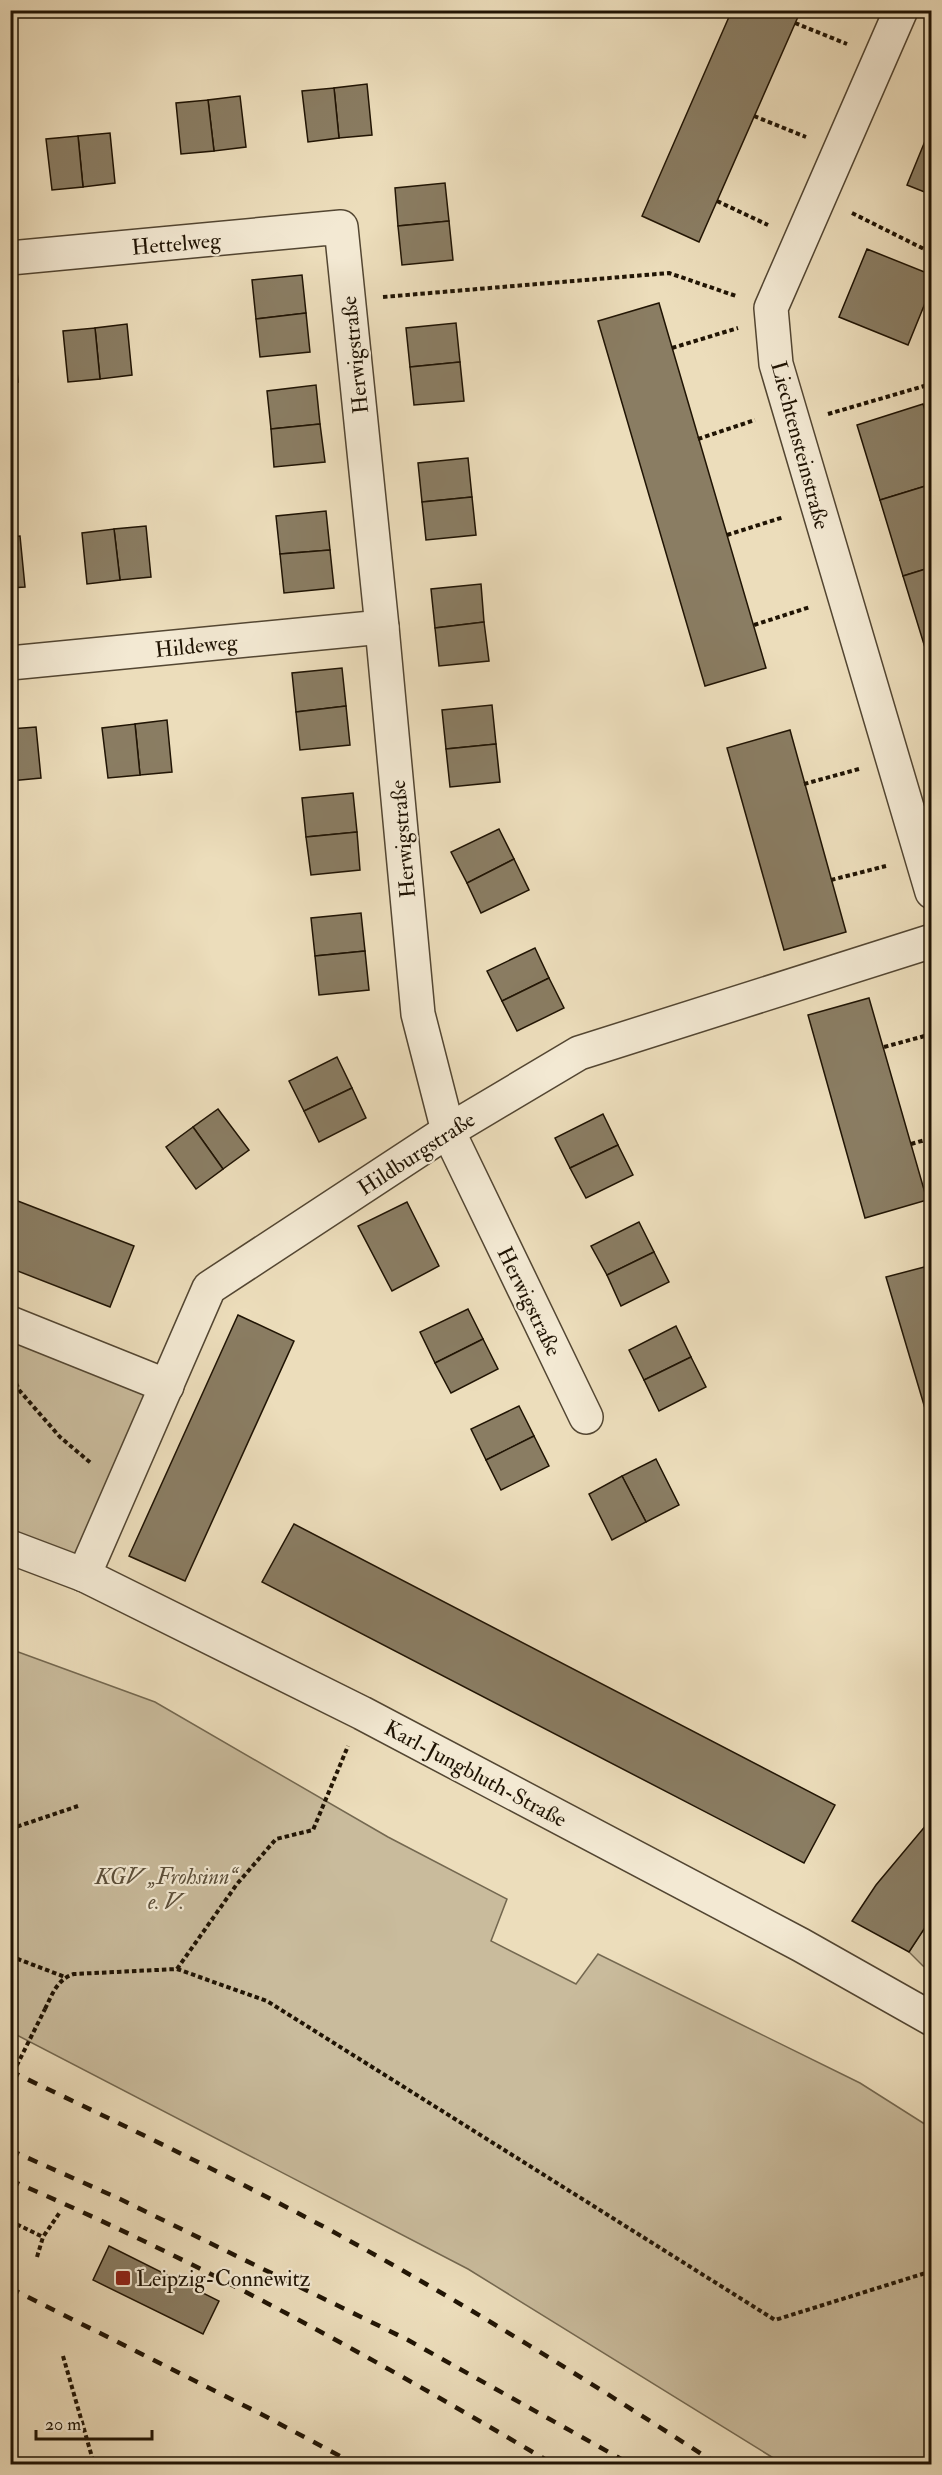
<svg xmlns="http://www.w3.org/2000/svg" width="942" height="2475" font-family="'IM FELL Double Pica',serif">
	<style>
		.green { fill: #c9bb9c; stroke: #746850; stroke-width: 1.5 }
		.building { fill: #8a7d63; stroke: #201404; stroke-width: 1.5 }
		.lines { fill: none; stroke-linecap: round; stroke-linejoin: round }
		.minor-casing { stroke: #534632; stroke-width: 36 }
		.tertiary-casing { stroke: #534632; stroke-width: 36 }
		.path { stroke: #201404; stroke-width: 4; stroke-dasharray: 4.5 3; stroke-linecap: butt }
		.minor { stroke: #f3e9d3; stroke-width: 33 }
		.tertiary { stroke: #f3e9d3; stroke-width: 33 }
		.rail { stroke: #201404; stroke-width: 4.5; stroke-dasharray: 10 10; stroke-linecap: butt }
		.path-bridge { stroke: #201404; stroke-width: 4; stroke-dasharray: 4.5 3; stroke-linecap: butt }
		.poi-dot { fill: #8f2418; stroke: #f3e9d3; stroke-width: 2 }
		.labels { text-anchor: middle; stroke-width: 4.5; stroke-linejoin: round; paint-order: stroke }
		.street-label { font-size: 22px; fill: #201404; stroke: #f3e9d3 }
		.park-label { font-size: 22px; font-style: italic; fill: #5b4e39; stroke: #f3e9d3 }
		.poi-label { font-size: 22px; fill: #201404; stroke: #f3e9d3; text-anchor: start }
	</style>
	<rect width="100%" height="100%" fill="#ecddbb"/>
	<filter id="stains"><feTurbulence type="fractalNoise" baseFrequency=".00333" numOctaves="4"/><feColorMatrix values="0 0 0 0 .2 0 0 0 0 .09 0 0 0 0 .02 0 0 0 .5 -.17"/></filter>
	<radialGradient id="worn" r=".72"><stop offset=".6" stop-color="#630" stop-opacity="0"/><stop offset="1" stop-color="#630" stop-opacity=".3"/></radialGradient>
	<g class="green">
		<polygon points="10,1323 167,1386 84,1575 11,1547"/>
		<polygon points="10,1649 155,1702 388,1837 507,1899 491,1941 576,1984 598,1954 860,2083 931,2128 931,2464 783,2464 468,2269 11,2032"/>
		<polygon points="931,1917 931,1971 923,1966 909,1952"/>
	</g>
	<g class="building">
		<polygon points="732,10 801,10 699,242 642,216"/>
		<polygon points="367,84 372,135 339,138 334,88"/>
		<polygon points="334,88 339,138 308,142 302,91"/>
		<polygon points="240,96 246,147 214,151 208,100"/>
		<polygon points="208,100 214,151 181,154 176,103"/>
		<polygon points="932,124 932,195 907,185"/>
		<polygon points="110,133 115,183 83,187 78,136"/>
		<polygon points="78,136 83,187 52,190 46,139"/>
		<polygon points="445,183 449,221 398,226 395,188"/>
		<polygon points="449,221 453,260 402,265 398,226"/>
		<polygon points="867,249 932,275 932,286 908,345 839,317"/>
		<polygon points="302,275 306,313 256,319 252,280"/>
		<polygon points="659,303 766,668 705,686 598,321"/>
		<polygon points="306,313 310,352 260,357 256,319"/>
		<polygon points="456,323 460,362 410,367 406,328"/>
		<polygon points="127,324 132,375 100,379 95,328"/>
		<polygon points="13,327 18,382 10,383 10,328"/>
		<polygon points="95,328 100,379 68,382 63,331"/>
		<polygon points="460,362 464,401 414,405 410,367"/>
		<polygon points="316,385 320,424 271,429 267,391"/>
		<polygon points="923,404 932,432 932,484 880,500 857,425"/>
		<polygon points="320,424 325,462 274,467 271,429"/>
		<polygon points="468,458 472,497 422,502 418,463"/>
		<polygon points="932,484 932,567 903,576 880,500"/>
		<polygon points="472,497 476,535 426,540 422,502"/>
		<polygon points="326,511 330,550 280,554 276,516"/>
		<polygon points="146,526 151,577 120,580 114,529"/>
		<polygon points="114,529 120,580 87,584 82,533"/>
		<polygon points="20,536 25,587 10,588 10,537"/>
		<polygon points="330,550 334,588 284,593 280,554"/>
		<polygon points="932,567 932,650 926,651 903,576"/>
		<polygon points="481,584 484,622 435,628 431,589"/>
		<polygon points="484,622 489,661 439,666 435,628"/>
		<polygon points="342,668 346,706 296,712 292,673"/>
		<polygon points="492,705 496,744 446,749 442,710"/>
		<polygon points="346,706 350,745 300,750 296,712"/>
		<polygon points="167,720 172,772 140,775 135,724"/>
		<polygon points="135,724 140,775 108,778 102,728"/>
		<polygon points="36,727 41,778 10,781 10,729"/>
		<polygon points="790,730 846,932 784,950 727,748"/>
		<polygon points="496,744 500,782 450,787 446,749"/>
		<polygon points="353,793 357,832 306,837 302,798"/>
		<polygon points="499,829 514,859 467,883 451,852"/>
		<polygon points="357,832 360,870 311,875 306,837"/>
		<polygon points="514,859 529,890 481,913 467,883"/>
		<polygon points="361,913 365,951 315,956 311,918"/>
		<polygon points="535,948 549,978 502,1001 487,971"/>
		<polygon points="365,951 369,990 319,995 315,956"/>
		<polygon points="549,978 564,1008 517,1031 502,1001"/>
		<polygon points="869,998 927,1200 865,1218 808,1015"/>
		<polygon points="337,1057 352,1088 304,1111 289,1081"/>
		<polygon points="352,1088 366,1118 319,1142 304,1111"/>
		<polygon points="218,1109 249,1150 223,1169 193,1127"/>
		<polygon points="603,1114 618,1145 570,1168 555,1138"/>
		<polygon points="193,1127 223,1169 196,1189 166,1147"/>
		<polygon points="618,1145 633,1175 586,1198 570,1168"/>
		<polygon points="10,1198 134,1246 110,1307 10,1268"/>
		<polygon points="407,1202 439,1266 392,1291 358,1226"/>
		<polygon points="639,1222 654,1252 607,1275 591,1246"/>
		<polygon points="654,1252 669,1282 621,1306 607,1275"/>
		<polygon points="932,1265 932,1432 886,1277"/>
		<polygon points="468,1309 483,1339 435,1363 420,1332"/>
		<polygon points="238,1315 294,1341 185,1581 129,1556"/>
		<polygon points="676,1326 691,1357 644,1380 629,1350"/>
		<polygon points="483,1339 498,1369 451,1393 435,1363"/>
		<polygon points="691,1357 706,1387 659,1411 644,1380"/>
		<polygon points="519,1406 534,1436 486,1460 471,1429"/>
		<polygon points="534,1436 549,1466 501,1490 486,1460"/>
		<polygon points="656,1459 679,1505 646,1522 622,1476"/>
		<polygon points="622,1476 646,1522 612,1540 589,1494"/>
		<polygon points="294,1524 835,1805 804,1863 262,1582"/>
		<polygon points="932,1818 932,1917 909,1952 852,1921 876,1885"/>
		<polygon points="109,2246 219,2301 203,2334 93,2280"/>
	</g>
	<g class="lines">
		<g class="minor-casing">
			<g id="minor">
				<polyline points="10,258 341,227 382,627 418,1014 448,1131 586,1417"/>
				<polyline points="10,663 382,627"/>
				<polyline points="10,1323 167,1386"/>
				<polyline points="84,1575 209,1288 448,1131 579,1053 932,941"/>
			</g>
		</g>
		<g class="tertiary-casing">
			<g id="tertiary">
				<polyline points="901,10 771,308 776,364 932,892"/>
				<polyline points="10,1547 84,1575 362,1713 801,1945 932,2019"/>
			</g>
		</g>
		<g class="path">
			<polyline points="795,23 847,44"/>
			<polyline points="754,116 806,137"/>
			<polyline points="717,201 768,225"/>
			<polyline points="852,213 932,253"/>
			<polyline points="383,297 669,273 736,296"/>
			<polyline points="672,348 738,328"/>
			<polyline points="931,384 929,348 932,342"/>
			<polyline points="828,414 931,384 932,387"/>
			<polyline points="698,439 755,420"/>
			<polyline points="727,535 784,517"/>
			<polyline points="754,625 810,607"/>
			<polyline points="804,784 859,769"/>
			<polyline points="831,880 886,866"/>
			<polyline points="884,1047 932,1034"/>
			<polyline points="911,1144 932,1138"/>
			<polyline points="10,1369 19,1390 60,1437 92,1464"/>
			<polyline points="10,1829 78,1806"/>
			<polyline points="10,1956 65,1977"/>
			<polyline points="177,1969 237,1884 276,1839 313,1830 348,1746"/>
			<path d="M45,2009C52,1995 57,1979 74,1974L177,1969L267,2001L775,2320L932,2271"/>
			<polyline points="10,2221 43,2237"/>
			<polyline points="37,2257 43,2237 60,2212"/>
			<polyline points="63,2356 94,2464"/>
		</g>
		<use href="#minor" class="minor"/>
		<use href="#tertiary" class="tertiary"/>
		<g class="rail">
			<path d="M10,2071C117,2122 223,2173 328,2229C461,2301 590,2382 717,2464"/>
			<polyline points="10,2150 120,2199 408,2340 630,2464"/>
			<path d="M10,2180C199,2261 377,2360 553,2464"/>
			<polyline points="10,2288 261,2414 355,2464"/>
		</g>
		<polyline class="path-bridge" points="10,2079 45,2009"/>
	</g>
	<rect class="poi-dot" x="115" y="2270" width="16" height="16" rx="3"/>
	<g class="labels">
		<g class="street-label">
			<text transform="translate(176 243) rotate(-5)" y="8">Hettelweg</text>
			<text transform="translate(354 355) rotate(-96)" y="8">Herwigstraße</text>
			<text transform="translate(801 445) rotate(75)" y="8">Liechtensteinstraße</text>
			<text transform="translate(196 645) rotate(-6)" y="8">Hildeweg</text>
			<text transform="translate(402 839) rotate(-95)" y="8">Herwigstraße</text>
			<text transform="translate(416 1153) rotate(-33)" y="8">Hildburgstraße</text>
			<text transform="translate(530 1301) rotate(64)" y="8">Herwigstraße</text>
			<text transform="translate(476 1773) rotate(28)" y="8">Karl-Jungbluth-Straße</text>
		</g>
		<g class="park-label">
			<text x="166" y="1884">KGV „Frohsinn“<tspan x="166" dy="25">e. V.</tspan></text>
		</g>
		<g class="poi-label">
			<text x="136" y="2286">Leipzig-Connewitz</text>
		</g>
	</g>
	<rect width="942" height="2475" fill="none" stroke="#ecddbb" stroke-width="36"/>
	<rect x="12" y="12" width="918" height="2451" fill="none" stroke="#201404" stroke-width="3"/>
	<rect x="18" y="18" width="906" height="2439" fill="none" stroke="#201404" stroke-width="1.5"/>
	<path d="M36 2430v9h116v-9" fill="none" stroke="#201404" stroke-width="3"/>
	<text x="45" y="2430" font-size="18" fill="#201404" stroke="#f3e9d3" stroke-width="4.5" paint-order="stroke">20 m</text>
	<rect width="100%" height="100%" filter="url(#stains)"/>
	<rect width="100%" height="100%" fill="url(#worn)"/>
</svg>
